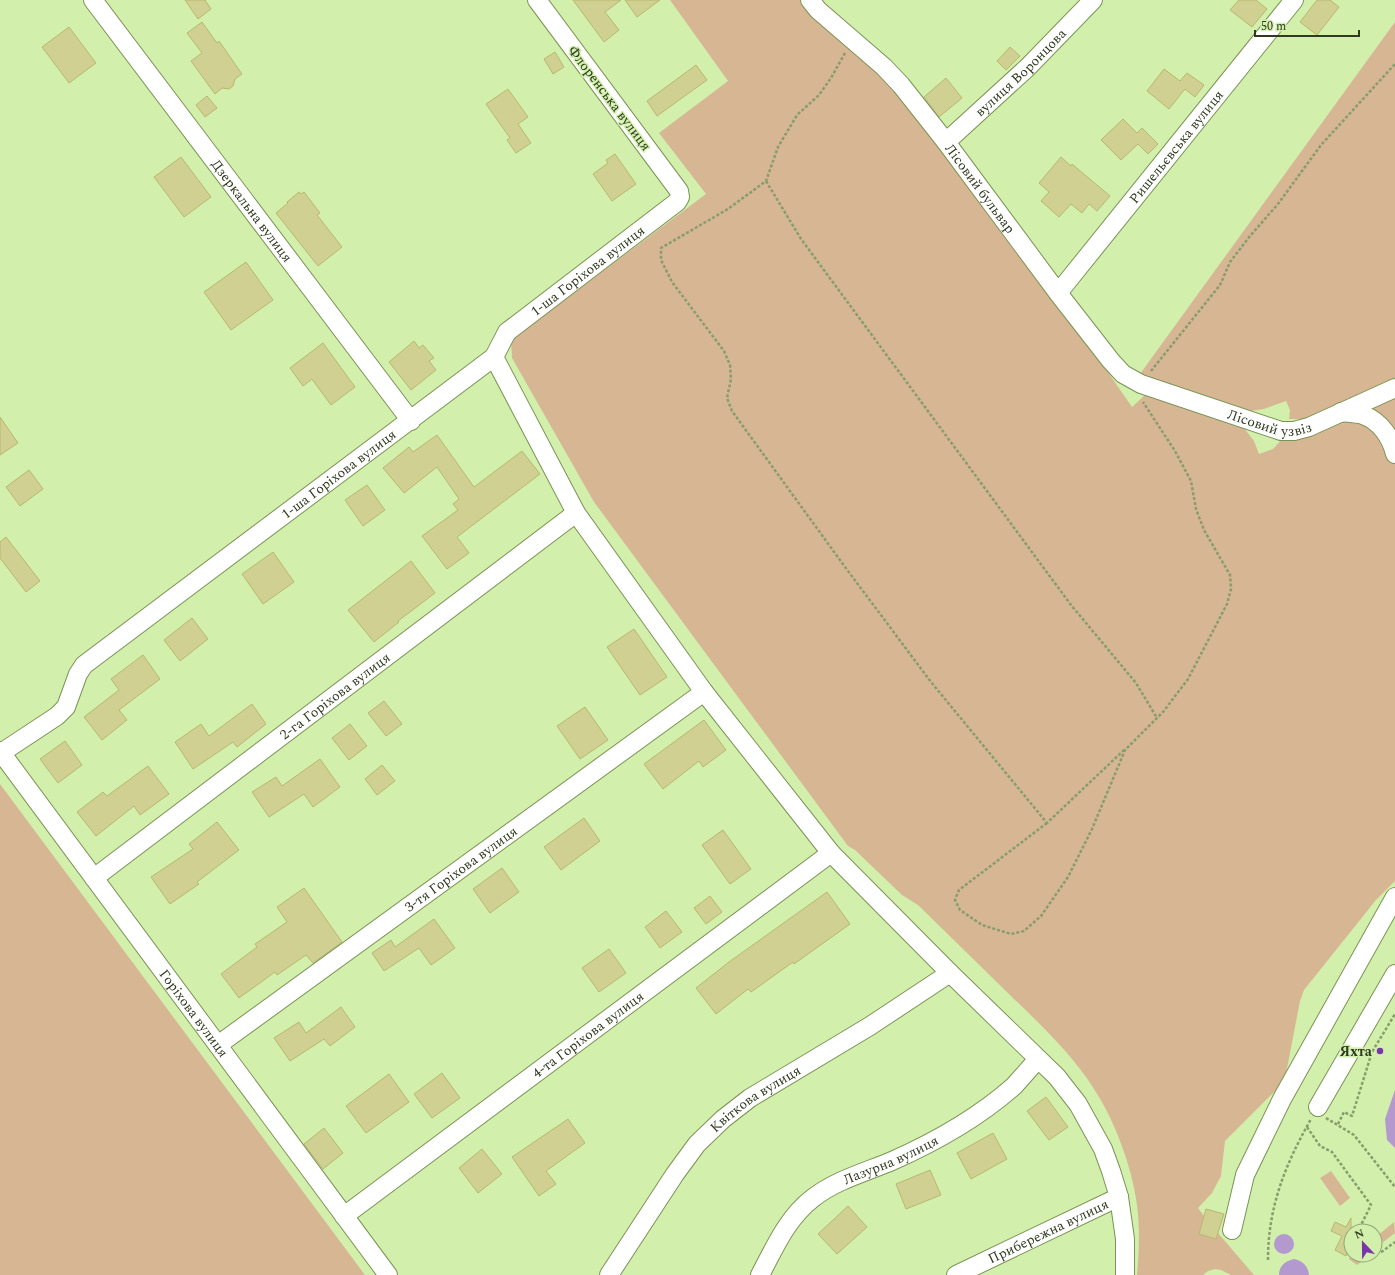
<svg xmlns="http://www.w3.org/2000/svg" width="1395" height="1275" font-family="Spectral,serif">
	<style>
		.green { fill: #d7b694 }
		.water { fill: #b399cd }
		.building { fill: #d1d093; stroke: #b8b76f }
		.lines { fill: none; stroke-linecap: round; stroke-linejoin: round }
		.minor-casing { stroke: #7a9455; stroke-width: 20 }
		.path { stroke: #879d6b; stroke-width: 2.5; stroke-dasharray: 3 2; stroke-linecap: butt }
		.minor { stroke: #fff; stroke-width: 18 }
		.poi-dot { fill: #7936aa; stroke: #d2f0ac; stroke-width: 1.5 }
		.labels { text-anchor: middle; stroke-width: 3; stroke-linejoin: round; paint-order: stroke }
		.street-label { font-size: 14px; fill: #2f3a1f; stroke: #d2f0ac }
		.poi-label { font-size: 14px; font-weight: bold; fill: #2f3a1f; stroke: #d2f0ac; text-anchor: end }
	</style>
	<rect width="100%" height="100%" fill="#d2f0ac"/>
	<g class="green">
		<path d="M670,0H804L890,83L1103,365L1132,407L1146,394L1244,428L1254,441L1259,454L1273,449L1283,438L1395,396V881L1376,900L1304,990L1300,1001L1285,1079L1280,1086L1225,1141L1221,1176L1212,1193L1198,1208L1204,1216L1199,1234L1216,1239L1218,1233L1254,1275H1231L1221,1270L1215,1269L1208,1271L1203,1275H1137C1139,1252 1140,1228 1137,1205C1132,1167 1115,1121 1094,1089C1072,1054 1041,1025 1011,996C980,966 949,935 918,905L902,895L855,850L848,846L594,502L512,358L511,340L706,194L659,133L728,81Z"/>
		<polygon points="1395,22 1395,380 1311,419 1289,419 1290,410 1286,401 1264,409 1251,411 1140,374"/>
		<polygon points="0,784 365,1275 0,1275"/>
		<polygon points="1331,1171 1350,1198 1340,1206 1320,1178"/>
		<polygon points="1394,1222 1395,1233 1382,1243 1377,1236"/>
		<polygon points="1351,1255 1370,1255 1357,1265 1349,1259"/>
	</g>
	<g class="water">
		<polygon points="1395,1090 1395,1148 1387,1140 1385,1119"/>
		<circle cx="1284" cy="1244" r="10"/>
		<path d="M1294,1259C1303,1261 1308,1266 1309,1275H1279C1279,1265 1286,1261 1294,1259Z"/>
	</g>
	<g class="building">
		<polygon points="185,0 205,0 211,9 198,19"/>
		<polygon points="573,0 621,0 605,12 619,30 604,42"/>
		<polygon points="625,0 660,0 637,17"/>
		<polygon points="1239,0 1256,0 1267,9 1252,27 1230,10"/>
		<polygon points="1317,0 1330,0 1339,7 1317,35 1300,22"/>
		<polygon points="202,22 217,43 219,41 242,74 235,79 233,86 229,89 222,88 215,94 191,61 202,53 187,33"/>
		<polygon points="69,27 96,63 69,83 42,47"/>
		<polygon points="1010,47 1020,56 1006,70 997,61"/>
		<polygon points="555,52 564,67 553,74 544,59"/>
		<polygon points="696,65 707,80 657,116 647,101"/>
		<polygon points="1164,69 1180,81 1187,73 1204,85 1195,97 1185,89 1169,109 1147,91"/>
		<polygon points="946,78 962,98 939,117 924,97"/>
		<polygon points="508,89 528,117 518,124 531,143 516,153 507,140 510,138 486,104"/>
		<polygon points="207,96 217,108 205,117 196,105"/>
		<polygon points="1123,119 1137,133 1142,128 1158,144 1148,154 1138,144 1121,160 1101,140"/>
		<polygon points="615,154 636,184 612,201 593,174 608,163 606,160"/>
		<polygon points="181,157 211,197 184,217 154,177"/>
		<polygon points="1061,157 1071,166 1072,164 1110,196 1097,211 1089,204 1082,213 1071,204 1059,217 1041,201 1049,192 1039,183"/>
		<polygon points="299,192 301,194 304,192 320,213 317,215 342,247 318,266 276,213 288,203 287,202"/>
		<polygon points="246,262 273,300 231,330 204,292"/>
		<polygon points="414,341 419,348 423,345 434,358 429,361 436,370 411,390 389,362"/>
		<polygon points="323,343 355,387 331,405 312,379 303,386 290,368"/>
		<polygon points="0,417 18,443 0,455"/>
		<polygon points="437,435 474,487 522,451 540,474 457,537 469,553 447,569 422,536 458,510 453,504 459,499 437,467 404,493 383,468 409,447 413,452"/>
		<polygon points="29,470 43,489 20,506 6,487"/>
		<polygon points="367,485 385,510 363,526 345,500"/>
		<polygon points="6,537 40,581 26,592 0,558 0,542"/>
		<polygon points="273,552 294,582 263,604 242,574"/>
		<polygon points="411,561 435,593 398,621 399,622 374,642 348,610"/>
		<polygon points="192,618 208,639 180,661 164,640"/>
		<polygon points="634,629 667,677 640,695 607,647"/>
		<polygon points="143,655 160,679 119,710 127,720 102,740 84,717 119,690 111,679"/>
		<polygon points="384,701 402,724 386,736 368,713"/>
		<polygon points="252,704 266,724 237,747 233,742 193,769 175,742 201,724 209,736"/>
		<polygon points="585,707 608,740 580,759 557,726"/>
		<polygon points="704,720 726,750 703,767 699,761 663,789 644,764"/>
		<polygon points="350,724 367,746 349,760 332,738"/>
		<polygon points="65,741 82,765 58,783 40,759"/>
		<polygon points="320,759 340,787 313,807 304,794 269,817 252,792 276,777 282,786"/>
		<polygon points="382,765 395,781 377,795 365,779"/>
		<polygon points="148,766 169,794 140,815 134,806 96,836 77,812 103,792 107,796"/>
		<polygon points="584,818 600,841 561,870 544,847"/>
		<polygon points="217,822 239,850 197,882 199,884 170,904 151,877 193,849 189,844"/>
		<polygon points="723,830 751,869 730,884 702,845"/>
		<polygon points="502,868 519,892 490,913 473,889"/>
		<polygon points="304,888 342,942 313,963 306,955 277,975 275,972 239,998 221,974 257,947 255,944 287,922 277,907"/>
		<polygon points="827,892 850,924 794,964 793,962 751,992 748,989 716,1014 696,988 729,962"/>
		<polygon points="710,896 722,912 706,924 694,908"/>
		<polygon points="666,911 682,932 660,948 645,927"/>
		<polygon points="434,919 455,948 431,965 419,948 384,971 372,953 391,940 395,947"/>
		<polygon points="609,949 626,973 599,992 582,968"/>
		<polygon points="341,1007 355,1027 330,1046 324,1039 290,1061 274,1038 299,1022 306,1033"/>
		<polygon points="442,1073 460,1098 432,1118 414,1094"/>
		<polygon points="389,1074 409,1102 366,1133 346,1106"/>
		<polygon points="1046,1097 1068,1127 1049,1140 1027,1111"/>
		<polygon points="568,1119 585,1143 546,1171 556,1184 539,1196 512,1157"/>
		<polygon points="324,1128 343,1153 323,1169 304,1144"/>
		<polygon points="993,1133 1007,1159 971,1179 957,1153"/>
		<polygon points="482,1149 502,1174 478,1193 459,1168"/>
		<polygon points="930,1170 941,1195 906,1209 896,1184"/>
		<polygon points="848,1206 867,1227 837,1254 818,1234"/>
		<polygon points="1206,1209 1224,1214 1216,1239 1199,1234"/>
		<polygon points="1351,1218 1351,1246 1346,1256 1335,1250 1342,1236 1331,1231 1335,1222 1346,1227"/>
	</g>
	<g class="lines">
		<g class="minor-casing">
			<g id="minor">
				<path id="s1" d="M93,0L411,421"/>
				<path id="s2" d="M810,0L818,10L884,67L901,85L946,142L1058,293L1111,361L1123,374L1141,384L1281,431H1294L1309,427L1395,388"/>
				<path id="s3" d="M946,142L1028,67L1093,0"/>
				<path id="s4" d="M1058,293L1294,0"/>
				<polyline points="494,357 576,513 704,692 831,853 950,973 1057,1077 1078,1104 1103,1149 1111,1171 1119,1197 1125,1239 1125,1275"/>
				<path d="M1341,412C1348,413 1356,413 1363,415C1380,421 1391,437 1395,454"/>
				<path id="s5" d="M0,751L388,1275"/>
				<path id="s6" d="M1,753L57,716L66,707L78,674L84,665L494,357L507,332L677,202L680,197L679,191L537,0"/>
				<path id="s7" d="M94,878L576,513"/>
				<path id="s8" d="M218,1045L704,692"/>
				<polyline points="1318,1107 1395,974"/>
				<path id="s9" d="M344,1216L831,853"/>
				<polyline points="1232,1230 1245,1175 1282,1099 1395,897"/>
				<path id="s10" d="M609,1275L675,1174L697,1144L723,1119L750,1098L870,1026L950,973"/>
				<path id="s11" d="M760,1275C775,1247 787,1218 813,1198C836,1180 866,1172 892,1161C935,1142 979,1117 1014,1086C1022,1077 1030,1068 1038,1059"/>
				<path id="s12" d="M956,1275L1119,1197"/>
			</g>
		</g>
		<g class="path">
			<polyline points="845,53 831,78 819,95 797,115 778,147 766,181 728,209 661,248 661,260 672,282 724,351 730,365 731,379 727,398 732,411 845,567 931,682 1047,823 1124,750"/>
			<polyline points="766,181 801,239 1071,605 1136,683 1157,718"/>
			<polyline points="1151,371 1220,285 1230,262 1250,236 1278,204 1321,145 1395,64"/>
			<polyline points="1047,823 959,890 955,900 960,910 982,925 1011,934 1024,931 1041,916 1068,877 1092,829 1125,750 1163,712 1188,679 1227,604 1231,589 1230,575 1204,530 1196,509 1191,481 1175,451 1143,402"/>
			<polyline points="1326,1118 1354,1135 1395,1187"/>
			<polyline points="1338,1124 1344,1112 1352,1116 1372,1052 1395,1014"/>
			<polyline points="1307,1127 1320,1146 1332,1152 1371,1205 1360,1227 1363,1231"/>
			<polyline points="1375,1246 1380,1253 1395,1242"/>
			<path d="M1268,1260C1268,1207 1285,1165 1311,1119"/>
		</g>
		<use href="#minor" class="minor"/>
	</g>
	<circle class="poi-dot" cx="1380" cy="1051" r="4"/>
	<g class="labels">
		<g class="street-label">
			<text dy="5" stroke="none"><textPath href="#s3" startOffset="102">вулиця Воронцова</textPath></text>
			<text transform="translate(610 98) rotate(53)" y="5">Флоренська вулиця</text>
			<text dy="5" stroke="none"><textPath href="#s4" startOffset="188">Ришельєвська вулиця</textPath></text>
			<text dy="5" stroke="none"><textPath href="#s2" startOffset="255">Лісовий бульвар</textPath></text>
			<text dy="5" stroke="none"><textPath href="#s1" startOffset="264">Дзеркальна вулиця</textPath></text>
			<text dy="5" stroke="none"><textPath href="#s6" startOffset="768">1-ша Горіхова вулиця</textPath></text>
			<text dy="5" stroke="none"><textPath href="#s2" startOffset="645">Лісовий узвіз</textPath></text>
			<text dy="5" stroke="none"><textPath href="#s6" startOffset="444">1-ша Горіхова вулиця</textPath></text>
			<text dy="5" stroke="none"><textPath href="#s7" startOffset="302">2-га Горіхова вулиця</textPath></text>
			<text dy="5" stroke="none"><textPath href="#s8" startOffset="300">3-тя Горіхова вулиця</textPath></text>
			<text dy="5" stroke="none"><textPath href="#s5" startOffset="326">Горіхова вулиця</textPath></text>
			<text dy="5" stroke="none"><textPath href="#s9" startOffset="304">4-та Горіхова вулиця</textPath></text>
			<text dy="5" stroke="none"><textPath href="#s10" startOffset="232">Квіткова вулиця</textPath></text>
			<text dy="5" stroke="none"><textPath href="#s11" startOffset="181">Лазурна вулиця</textPath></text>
			<text dy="5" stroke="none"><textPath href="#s12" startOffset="102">Прибережна вулиця</textPath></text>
		</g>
		<g class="poi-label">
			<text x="1372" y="1056">Яхта</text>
		</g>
	</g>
	<g transform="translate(1363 1243) rotate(338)"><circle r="19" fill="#d2f0ac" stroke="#91a774"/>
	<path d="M0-3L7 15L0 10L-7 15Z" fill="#7936aa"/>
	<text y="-6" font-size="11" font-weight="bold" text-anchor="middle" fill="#2f3a1f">N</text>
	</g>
	<path d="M1255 30v6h104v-6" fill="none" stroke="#2f3a1f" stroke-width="2"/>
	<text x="1261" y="30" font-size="12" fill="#2f3a1f" stroke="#d2f0ac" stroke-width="3" paint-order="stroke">50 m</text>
</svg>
